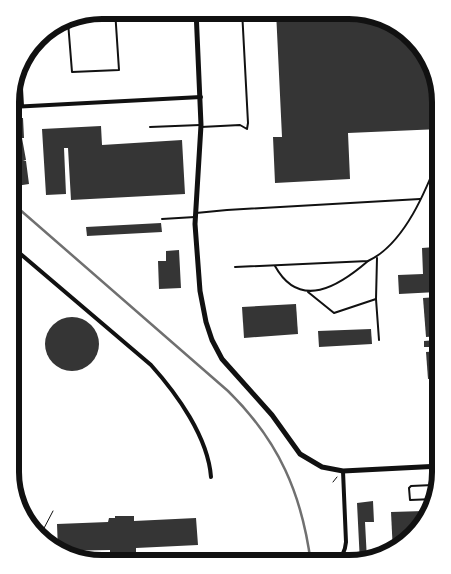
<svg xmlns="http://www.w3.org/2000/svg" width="451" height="574" font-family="Lato,sans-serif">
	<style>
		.building { fill: #353535 }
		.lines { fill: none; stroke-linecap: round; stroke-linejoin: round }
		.path { stroke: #111; stroke-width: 1 }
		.service { stroke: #111; stroke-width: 2 }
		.minor { stroke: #111; stroke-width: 4 }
		.tertiary { stroke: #111; stroke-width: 5 }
		.rail { stroke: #707070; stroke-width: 2.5 }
		.rim { fill: none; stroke: #111; stroke-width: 6 }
	</style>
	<rect width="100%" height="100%" fill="#fff"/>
	<g class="building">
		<polygon points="276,11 362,11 401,26 429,56 439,92 440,129 348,133 350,179 275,183 273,137 282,137"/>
		<polygon points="11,118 23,118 24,138 22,138 26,160 23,161 26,161 29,184 16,186 11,163"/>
		<polygon points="101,126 102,145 182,140 185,194 71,200 68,148 64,148 66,194 46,195 42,129"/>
		<polygon points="161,223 162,232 87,236 86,227"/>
		<polygon points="435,247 437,292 399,294 398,275 423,274 422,248"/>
		<polygon points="179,250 181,288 159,289 158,261 166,261 166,251"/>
		<polygon points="437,297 440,336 426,337 423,298"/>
		<polygon points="296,304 298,334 244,338 242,307"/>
		<circle cx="72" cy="344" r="27"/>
		<polygon points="371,329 372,344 319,347 318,331"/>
		<polygon points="437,340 437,347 424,347 424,341"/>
		<polygon points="440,351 441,378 428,379 426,352"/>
		<polygon points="432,395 439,395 440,412 433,413"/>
		<polygon points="430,436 441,436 441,451 431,451"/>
		<polygon points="373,501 374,522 365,522 367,560 360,563 357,503"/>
		<polygon points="424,511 425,524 393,553 391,512"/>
		<polygon points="115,516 134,516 134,521 196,518 198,545 136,548 136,557 140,556 141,564 107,564 107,558 110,558 110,550 58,551 57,524 108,522 109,518 115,518"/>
	</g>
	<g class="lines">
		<g class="path">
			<polyline points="333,482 337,477"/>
			<polyline points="47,544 42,532 53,511"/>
		</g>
		<g class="service">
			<polyline points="68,22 72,72 119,70 115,10"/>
			<polyline points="21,71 23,106"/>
			<polyline points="150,127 200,125"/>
			<polyline points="201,127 240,125 247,129 248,123 242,10"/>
			<polyline points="196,213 227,210 420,199"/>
			<polyline points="162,219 195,217"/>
			<polyline points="377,258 376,299 379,340"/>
			<path d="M275,266C300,311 339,286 368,261"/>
			<path d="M235,267L368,261C405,244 427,188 441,152"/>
			<polyline points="308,292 334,313 376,299"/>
			<polygon points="433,485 434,499 410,500 409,488 411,486"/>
		</g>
		<g class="minor">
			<polyline points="11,107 201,97"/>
			<path d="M10,245L151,365C177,394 208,437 211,477"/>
			<path d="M312,564C330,563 344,564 346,542L343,471"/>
		</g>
		<polyline class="tertiary" points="196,10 201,125 195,224 200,291 206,322 212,340 222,359 272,415 300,454 322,467 343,471 441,466"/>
		<path class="rail" d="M11,202L228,391C279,441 302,494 311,564"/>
	</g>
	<path d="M0 0H451V574H0ZM102 19H349A83 83 0 0 1 432 102V472A83 83 0 0 1 349 555H102A83 83 0 0 1 19 472V102A83 83 0 0 1 102 19Z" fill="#fff" fill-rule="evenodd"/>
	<path class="rim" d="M102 19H349A83 83 0 0 1 432 102V472A83 83 0 0 1 349 555H102A83 83 0 0 1 19 472V102A83 83 0 0 1 102 19Z"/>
</svg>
